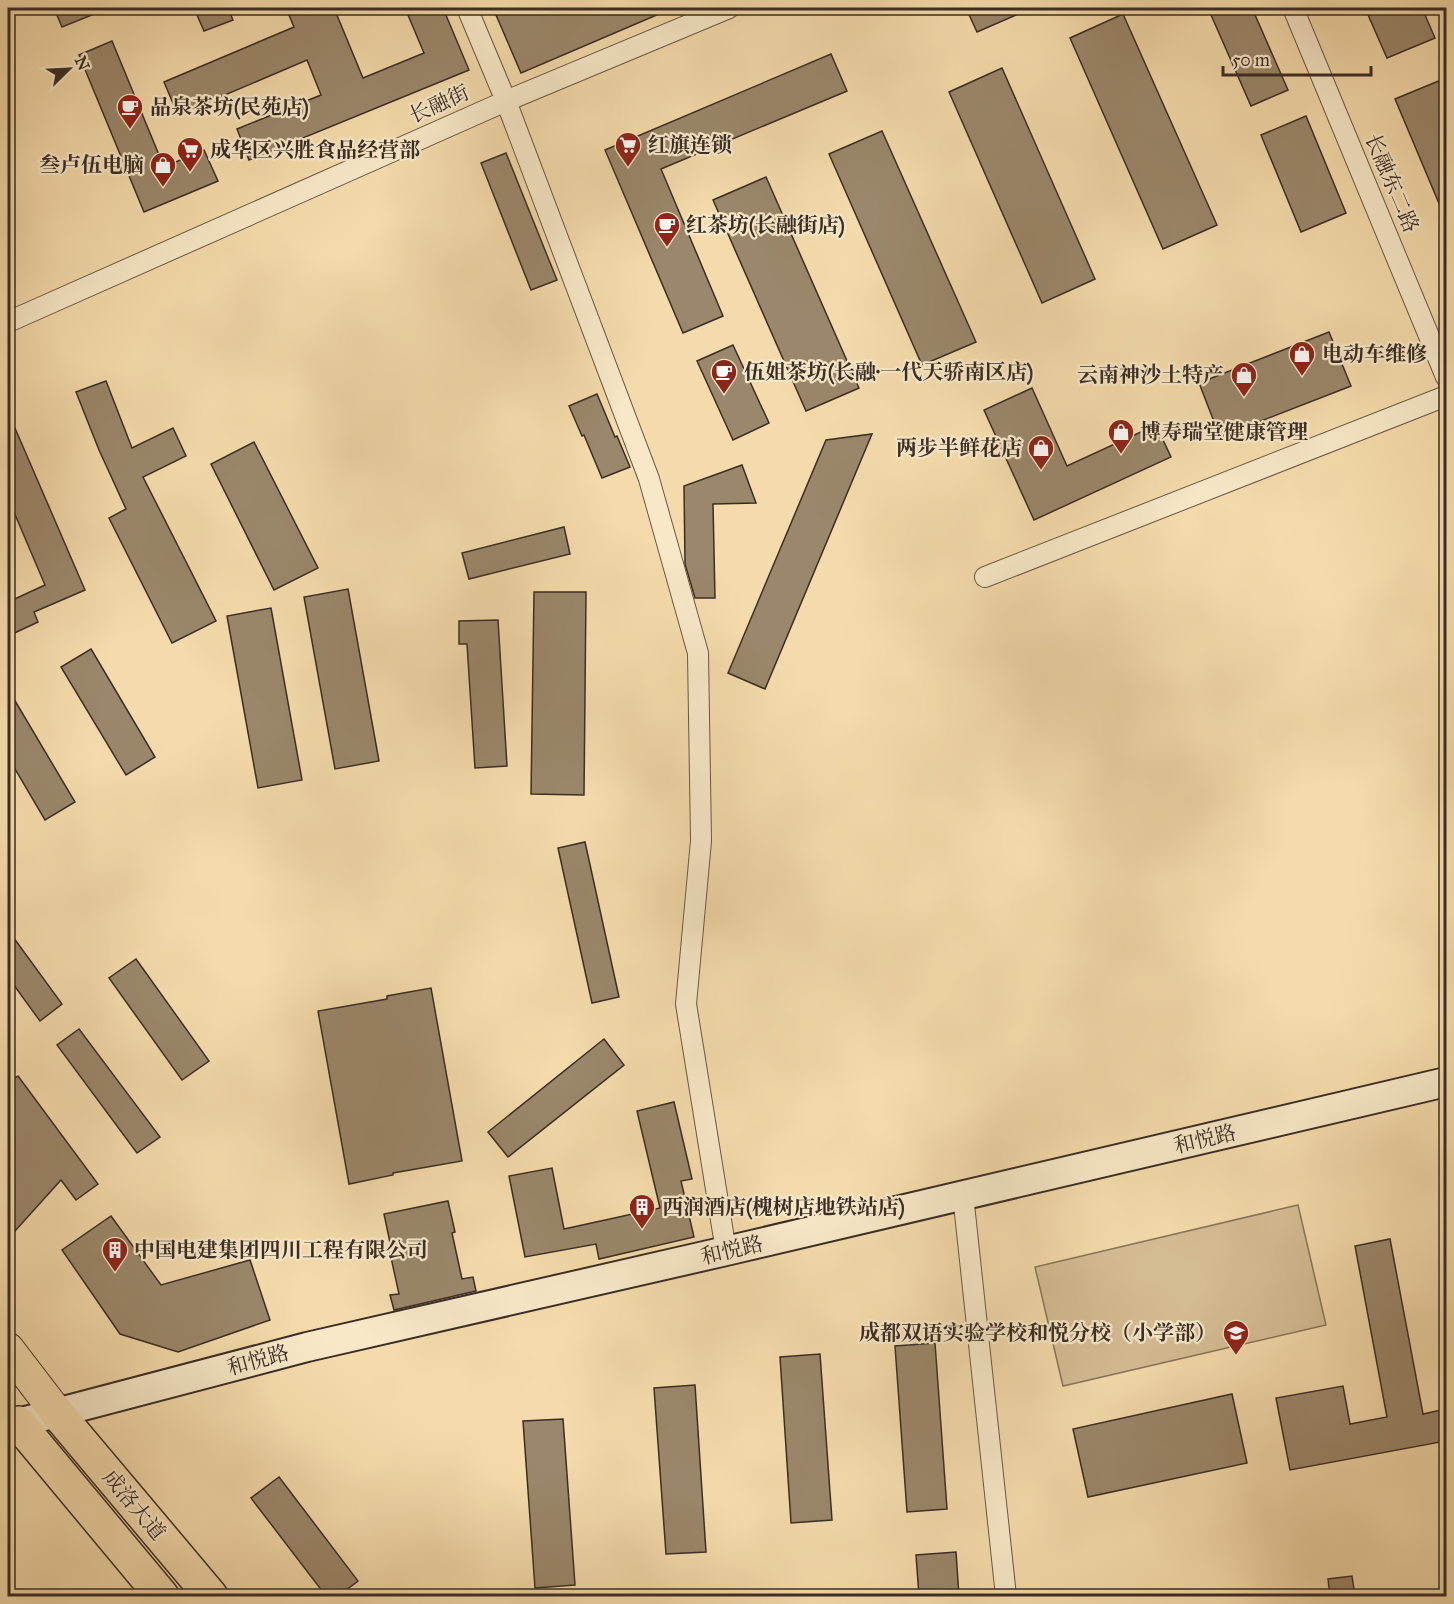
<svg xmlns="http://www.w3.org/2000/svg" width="1454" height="1604" font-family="'IM FELL Great Primer','Noto Serif SC',serif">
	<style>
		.green { fill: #d5bd94; stroke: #88755d; stroke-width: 1.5 }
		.building { fill: #9b876b; stroke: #3a2d26; stroke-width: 1.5 }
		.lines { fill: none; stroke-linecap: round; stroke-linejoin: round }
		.street-casing { stroke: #695847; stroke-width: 22 }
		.secondary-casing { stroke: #3a2d26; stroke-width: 32 }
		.primary-casing { stroke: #3a2d26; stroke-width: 34 }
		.highway-casing { stroke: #3a2d26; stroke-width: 36 }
		.street { stroke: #f8e8c8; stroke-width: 20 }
		.secondary { stroke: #f8e8c8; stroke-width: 28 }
		.primary { stroke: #f5dbab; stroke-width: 32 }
		.highway { stroke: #f5dbab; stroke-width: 33 }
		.labels { text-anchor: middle; stroke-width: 4.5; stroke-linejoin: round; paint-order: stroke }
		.street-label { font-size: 21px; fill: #3a2d26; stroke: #f8e8c8 }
		.poi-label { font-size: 21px; font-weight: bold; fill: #3a2d26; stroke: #f8e8c8; text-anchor: start }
	</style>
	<rect width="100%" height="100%" fill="#f5dbab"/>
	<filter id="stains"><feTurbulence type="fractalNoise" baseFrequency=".00333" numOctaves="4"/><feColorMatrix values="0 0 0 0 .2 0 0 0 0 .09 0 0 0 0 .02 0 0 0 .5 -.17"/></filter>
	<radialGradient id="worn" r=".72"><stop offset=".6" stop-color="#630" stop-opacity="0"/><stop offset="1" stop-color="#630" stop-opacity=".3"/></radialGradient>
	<polygon class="green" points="1298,1205 1326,1325 1063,1386 1035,1267"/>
	<g class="building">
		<polygon points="54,8 109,8 62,27"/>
		<polygon points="194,8 228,8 233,20 204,31"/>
		<polygon points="286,8 334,8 363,78 424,53 405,8 443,8 469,70 249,160 237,129 321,95 307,60 178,115 164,82 294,27"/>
		<polygon points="493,8 673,8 521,73"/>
		<polygon points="966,8 1032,8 977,32"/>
		<polygon points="1208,8 1252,8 1288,90 1251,106"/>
		<polygon points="1365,8 1422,8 1435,38 1387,58"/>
		<polygon points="1123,14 1217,225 1163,249 1070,38"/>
		<polygon points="112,41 164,167 204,150 218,181 144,212 79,55"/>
		<polygon points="831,54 847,91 661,169 723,316 683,333 605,150"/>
		<polygon points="1002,68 1095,279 1042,303 949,92"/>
		<polygon points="1441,80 1446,93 1446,220 1395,99"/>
		<polygon points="1306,116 1346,213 1301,232 1261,135"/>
		<polygon points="882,131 976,342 922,365 829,154"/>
		<polygon points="506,153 557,280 531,290 481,163"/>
		<polygon points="766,177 859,388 806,411 713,200"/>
		<polygon points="1329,332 1351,386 1220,437 1199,383"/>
		<polygon points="733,345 769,423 733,440 697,361"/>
		<polygon points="106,381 132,448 173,428 186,456 143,477 216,621 172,643 109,518 126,509 99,450 76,392"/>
		<polygon points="1032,388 1067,466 1156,425 1171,457 1034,520 984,410"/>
		<polygon points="597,394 615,437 617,436 630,467 602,478 584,435 582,436 569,406"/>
		<polygon points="8,412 85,590 34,612 38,622 8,636 8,602 45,585 8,498"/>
		<polygon points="872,434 765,689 728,673 826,440"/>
		<polygon points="254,442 318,568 274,590 211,464"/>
		<polygon points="742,465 756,503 713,504 715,598 695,598 685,564 684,486"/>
		<polygon points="564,527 570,554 469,579 462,553"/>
		<polygon points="348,589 379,761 335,769 304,597"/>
		<polygon points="534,592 586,592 584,795 531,794"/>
		<polygon points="271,608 302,780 258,788 227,616"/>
		<polygon points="498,620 507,766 475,768 467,644 459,644 459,621"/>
		<polygon points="91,649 155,757 126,775 61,667"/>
		<polygon points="8,689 75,802 45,820 8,757"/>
		<polygon points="585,842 619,997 592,1003 558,848"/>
		<polygon points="8,930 62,1004 40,1021 8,977"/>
		<polygon points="136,959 209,1061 182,1080 109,978"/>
		<polygon points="431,988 462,1161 393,1173 393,1175 349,1184 318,1011 387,999 387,996"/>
		<polygon points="79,1029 160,1137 137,1153 57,1045"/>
		<polygon points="604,1039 624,1065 508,1157 488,1132"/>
		<polygon points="18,1076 98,1184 76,1200 61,1180 15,1231 8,1220 8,1083"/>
		<polygon points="674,1102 692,1179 681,1181 694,1237 599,1259 596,1244 525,1257 509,1176 552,1168 564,1229 660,1208 637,1111"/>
		<polygon points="448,1201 455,1232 452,1233 462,1279 473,1277 476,1291 394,1310 390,1295 399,1294 390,1253 392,1252 384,1214"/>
		<polygon points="111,1216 161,1285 250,1260 270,1320 178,1352 120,1334 62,1250"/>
		<polygon points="1390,1239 1423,1414 1446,1409 1446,1441 1290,1470 1276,1398 1343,1386 1350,1424 1387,1417 1355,1246"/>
		<polygon points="935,1343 947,1509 907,1512 895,1346"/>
		<polygon points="820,1354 832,1520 791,1523 780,1357"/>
		<polygon points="695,1385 706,1552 666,1554 654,1388"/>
		<polygon points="1232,1394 1247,1463 1088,1497 1073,1429"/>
		<polygon points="563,1419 575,1585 535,1588 523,1421"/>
		<polygon points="279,1477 358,1581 338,1596 326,1596 251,1498"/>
		<polygon points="956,1552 959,1596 919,1596 916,1555"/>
		<polygon points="1352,1576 1355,1596 1330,1596 1328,1579"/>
	</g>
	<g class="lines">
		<g class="street-casing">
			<g id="street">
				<polyline points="467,8 506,101 649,479 698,653 701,841 686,1004 726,1251"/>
				<polyline points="1293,8 1446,377"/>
				<polyline points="8,322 506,101 729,8"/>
				<polyline points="985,577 1446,396"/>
				<polyline points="963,1195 1006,1596"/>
			</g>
		</g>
		<g class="secondary-casing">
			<polyline id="secondary" points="18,1423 307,1347 726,1251 1446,1082"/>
		</g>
		<g class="primary-casing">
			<polyline id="primary" points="8,1349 57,1413"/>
		</g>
		<g class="highway-casing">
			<g id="highway">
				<polyline points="57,1413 211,1596"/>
				<polyline points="18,1423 162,1596"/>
			</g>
		</g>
		<use href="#street" class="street"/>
		<use href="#secondary" class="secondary"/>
		<use href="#primary" class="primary"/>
		<use href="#highway" class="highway"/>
	</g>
	<defs>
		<g id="cafe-pin" transform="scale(1.35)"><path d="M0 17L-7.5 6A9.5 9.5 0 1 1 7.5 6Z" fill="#8f2418" stroke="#f8e8c8"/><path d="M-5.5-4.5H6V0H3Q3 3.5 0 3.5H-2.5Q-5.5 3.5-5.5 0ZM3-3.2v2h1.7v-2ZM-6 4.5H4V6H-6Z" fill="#fff"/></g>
		<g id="supermarket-pin" transform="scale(1.35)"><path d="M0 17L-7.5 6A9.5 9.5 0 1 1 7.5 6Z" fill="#8f2418" stroke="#f8e8c8"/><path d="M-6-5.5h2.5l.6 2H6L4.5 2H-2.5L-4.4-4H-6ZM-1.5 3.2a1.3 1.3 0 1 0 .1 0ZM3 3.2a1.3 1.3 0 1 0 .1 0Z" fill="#fff"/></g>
		<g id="shop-pin" transform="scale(1.35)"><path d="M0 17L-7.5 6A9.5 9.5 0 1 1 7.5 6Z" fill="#8f2418" stroke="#f8e8c8"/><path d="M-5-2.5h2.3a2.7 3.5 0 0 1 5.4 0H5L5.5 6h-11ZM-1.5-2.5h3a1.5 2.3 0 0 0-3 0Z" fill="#fff"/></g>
		<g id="building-pin" transform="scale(1.35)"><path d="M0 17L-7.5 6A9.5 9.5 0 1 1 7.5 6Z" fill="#8f2418" stroke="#f8e8c8"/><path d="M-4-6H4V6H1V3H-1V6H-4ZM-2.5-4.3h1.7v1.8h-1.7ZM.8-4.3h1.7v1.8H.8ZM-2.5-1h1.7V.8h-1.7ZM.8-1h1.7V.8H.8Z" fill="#fff"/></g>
		<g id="school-pin" transform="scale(1.35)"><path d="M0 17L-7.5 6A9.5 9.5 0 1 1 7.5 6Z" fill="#8f2418" stroke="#f8e8c8"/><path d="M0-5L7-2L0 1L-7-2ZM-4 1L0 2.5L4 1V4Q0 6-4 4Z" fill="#fff"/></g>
	</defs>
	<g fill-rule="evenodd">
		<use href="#cafe-pin" x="130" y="107"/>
		<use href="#supermarket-pin" x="628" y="145"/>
		<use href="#supermarket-pin" x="190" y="150"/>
		<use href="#shop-pin" x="163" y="165"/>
		<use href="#cafe-pin" x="667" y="225"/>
		<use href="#shop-pin" x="1302" y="354"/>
		<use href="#cafe-pin" x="724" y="372"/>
		<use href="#shop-pin" x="1244" y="375"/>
		<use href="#shop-pin" x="1121" y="432"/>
		<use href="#shop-pin" x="1041" y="448"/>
		<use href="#building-pin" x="642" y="1207"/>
		<use href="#building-pin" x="115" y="1250"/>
		<use href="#school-pin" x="1236" y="1333"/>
	</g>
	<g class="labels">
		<g class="street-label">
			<text transform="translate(439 104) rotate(-24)" y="7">长融街</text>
			<text transform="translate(1392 183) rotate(67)" y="7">长融东二路</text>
			<text transform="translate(1205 1139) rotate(-13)" y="7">和悦路</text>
			<text transform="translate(732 1250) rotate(-13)" y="7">和悦路</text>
			<text transform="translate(258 1360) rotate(-15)" y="7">和悦路</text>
			<text transform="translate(134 1505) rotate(50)" y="7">成洛大道</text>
		</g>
		<g class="poi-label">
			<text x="150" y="114">品泉茶坊(民苑店)</text>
			<text x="648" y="152">红旗连锁</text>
			<text x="210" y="157">成华区兴胜食品经营部</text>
			<text x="144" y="172" text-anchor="end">叁卢伍电脑</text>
			<text x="686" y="232">红茶坊(长融街店)</text>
			<text x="1322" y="361">电动车维修</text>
			<text x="744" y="379">伍姐茶坊(长融·一代天骄南区店)</text>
			<text x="1224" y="382" text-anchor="end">云南神沙土特产</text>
			<text x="1140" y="439">博寿瑞堂健康管理</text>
			<text x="1022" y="455" text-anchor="end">两步半鲜花店</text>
			<text x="662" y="1214">西润酒店(槐树店地铁站店)</text>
			<text x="134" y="1257">中国电建集团四川工程有限公司</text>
			<text x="1216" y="1340" text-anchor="end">成都双语实验学校和悦分校（小学部）</text>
		</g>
	</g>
	<rect width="1454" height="1604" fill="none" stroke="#f5dbab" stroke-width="30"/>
	<rect x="9" y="9" width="1436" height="1586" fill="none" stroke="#3a2d26" stroke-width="3"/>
	<rect x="15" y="15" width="1424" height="1574" fill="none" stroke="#3a2d26" stroke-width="1.5"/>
	<g transform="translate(69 69) rotate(66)" stroke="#f8e8c8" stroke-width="4.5" paint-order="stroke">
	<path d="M0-4.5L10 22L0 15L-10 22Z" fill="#3a2d26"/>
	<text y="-9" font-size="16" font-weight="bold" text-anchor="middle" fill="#3a2d26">N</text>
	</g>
	<path d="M1223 66v9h148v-9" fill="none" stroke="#3a2d26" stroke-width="3"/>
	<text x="1232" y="66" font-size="18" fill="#3a2d26" stroke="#f8e8c8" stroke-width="4.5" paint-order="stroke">50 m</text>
	<rect width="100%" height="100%" filter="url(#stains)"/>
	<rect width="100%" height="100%" fill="url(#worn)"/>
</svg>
